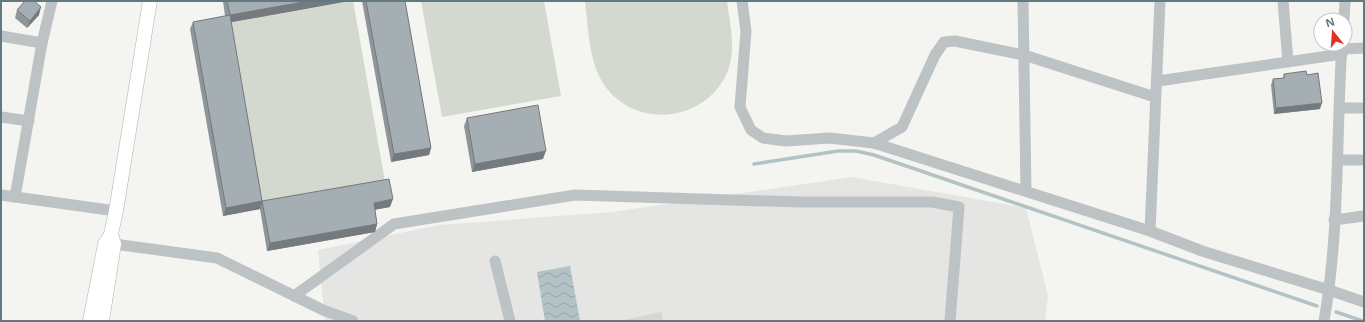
<svg xmlns="http://www.w3.org/2000/svg" width="1365" height="322" font-family="'Noto Sans',sans-serif">
	<style>
		.built { fill: #e5e5e4 }
		.garden { fill: #d4d9cf }
		.water { fill: url(#water-waves) }
		.lines { fill: none; stroke-linecap: round; stroke-linejoin: round }
		.stream { stroke: #b3c3c5; stroke-width: 3.5 }
		.major-casing { stroke: #aeb4b7; stroke-width: 15 }
		.minor { stroke: #bdc2c4; stroke-width: 11 }
		.major { stroke: #fff; stroke-width: 14 }
		.wall { fill: #8e969a }
		.shaded-wall { fill: #747a7d }
		.building { fill: #a5afb3; stroke: #747a7d }
	</style>
	<defs>
		<pattern id="water-waves" width="16" height="10" patternUnits="userSpaceOnUse"><rect width="16" height="10" fill="#b3c3c5"/><path d="M0 5q4-4 8 0t8 0" fill="none" stroke="#95a3a5"/></pattern>
	</defs>
	<rect width="100%" height="100%" fill="#f4f4f0"/>
	<polygon class="built" points="852,177 1026,208 1048,295 1045,321 325,321 318,250 439,225 612,212"/>
	<g class="garden">
		<polygon points="349,1 353,1 386,187 260,209 227,23"/>
		<polygon points="421,1 544,1 561,96 442,117"/>
		<path d="M585,1H727C730,25 737,50 727,73C705,123 633,130 603,83C589,61 588,27 585,1Z"/>
		<polygon points="661,312 663,321 619,321"/>
	</g>
	<polygon class="water" points="570,266 580,321 545,321 537,272"/>
	<g class="lines">
		<g class="stream">
			<polyline points="754,164 838,151 856,151 874,155 1317,306"/>
			<polyline points="1336,312 1363,321"/>
		</g>
		<g class="major-casing">
			<g id="major">
				<polyline points="90,321 105,244 108,239"/>
				<polyline points="102,321 114,244 111,234 116,211 150,1"/>
			</g>
		</g>
		<g class="minor">
			<polyline points="742,1 746,31 740,107 751,130 763,138 786,141 829,138 874,143 1150,231 1202,251 1329,290 1364,302"/>
			<polyline points="1023,1 1026,191"/>
			<polyline points="1283,1 1288,62"/>
			<polyline points="1344,20 1345,1"/>
			<polyline points="1,36 42,43"/>
			<polyline points="1342,49 1364,48"/>
			<polyline points="1158,81 1342,54"/>
			<polyline points="1340,108 1364,108"/>
			<polyline points="1,117 29,121"/>
			<polyline points="874,143 902,127 935,55 944,42 955,41 1024,55 1155,97"/>
			<polyline points="1338,160 1364,160"/>
			<polyline points="1,195 116,211"/>
			<polyline points="15,197 42,43 52,1"/>
			<polyline points="1334,220 1364,216"/>
			<polyline points="1150,231 1160,1"/>
			<polyline points="114,244 217,258 323,310 353,321"/>
			<polyline points="495,261 510,321"/>
			<polyline points="294,296 394,224 575,195 800,202 932,202 959,207 950,321"/>
			<path d="M1324,321C1340,230 1336,136 1342,44"/>
		</g>
		<use href="#major" class="major"/>
	</g>
	<g class="wall">
		<polygon points="223,1 349,1 231,22 262,201 390,207 375,210 377,224 375,232 267,251 260,209 223,216 190,29 193,22 225,16"/>
		<polygon points="362,1 405,1 431,148 429,155 391,162"/>
		<polygon points="17,10 39,15 27,28 15,18"/>
		<polygon points="1284,74 1307,75 1320,109 1274,114 1271,85 1273,79 1283,78"/>
		<polygon points="467,118 543,159 472,172 464,126"/>
	</g>
	<g class="shaded-wall">
		<polygon points="309,1 349,1 227,23 230,15"/>
		<polygon points="41,7 39,15 27,28 30,21"/>
		<polygon points="1322,103 1320,109 1274,114 1276,108"/>
		<polygon points="431,148 429,155 391,162 394,154"/>
		<polygon points="546,151 543,159 472,172 475,164"/>
		<polygon points="393,199 390,207 371,210 374,203"/>
		<polygon points="262,201 260,209 223,216 226,208"/>
		<polygon points="377,224 375,232 267,251 270,243"/>
	</g>
	<g class="building">
		<polygon points="25,1 34,1 41,7 30,21 17,10"/>
		<polygon points="227,1 309,1 230,15 262,201 389,179 393,199 374,203 377,224 270,243 262,201 226,208 193,22 230,15"/>
		<polygon points="366,1 405,1 431,148 394,154"/>
		<polygon points="1306,71 1307,75 1318,73 1322,103 1276,108 1273,79 1284,78 1284,74"/>
		<polygon points="538,105 546,151 475,164 467,118"/>
	</g>
	<rect width="1365" height="322" fill="none" stroke="#637881" stroke-width="4"/>
	<g transform="translate(1333 32) rotate(343)"><circle r="19" fill="#ffffff" stroke="#c1c9cd"/>
	<path d="M0-3L7 15L0 10L-7 15Z" fill="#e03224"/>
	<text y="-6" font-size="11" font-weight="bold" text-anchor="middle" fill="#637881">N</text>
	</g>
</svg>
